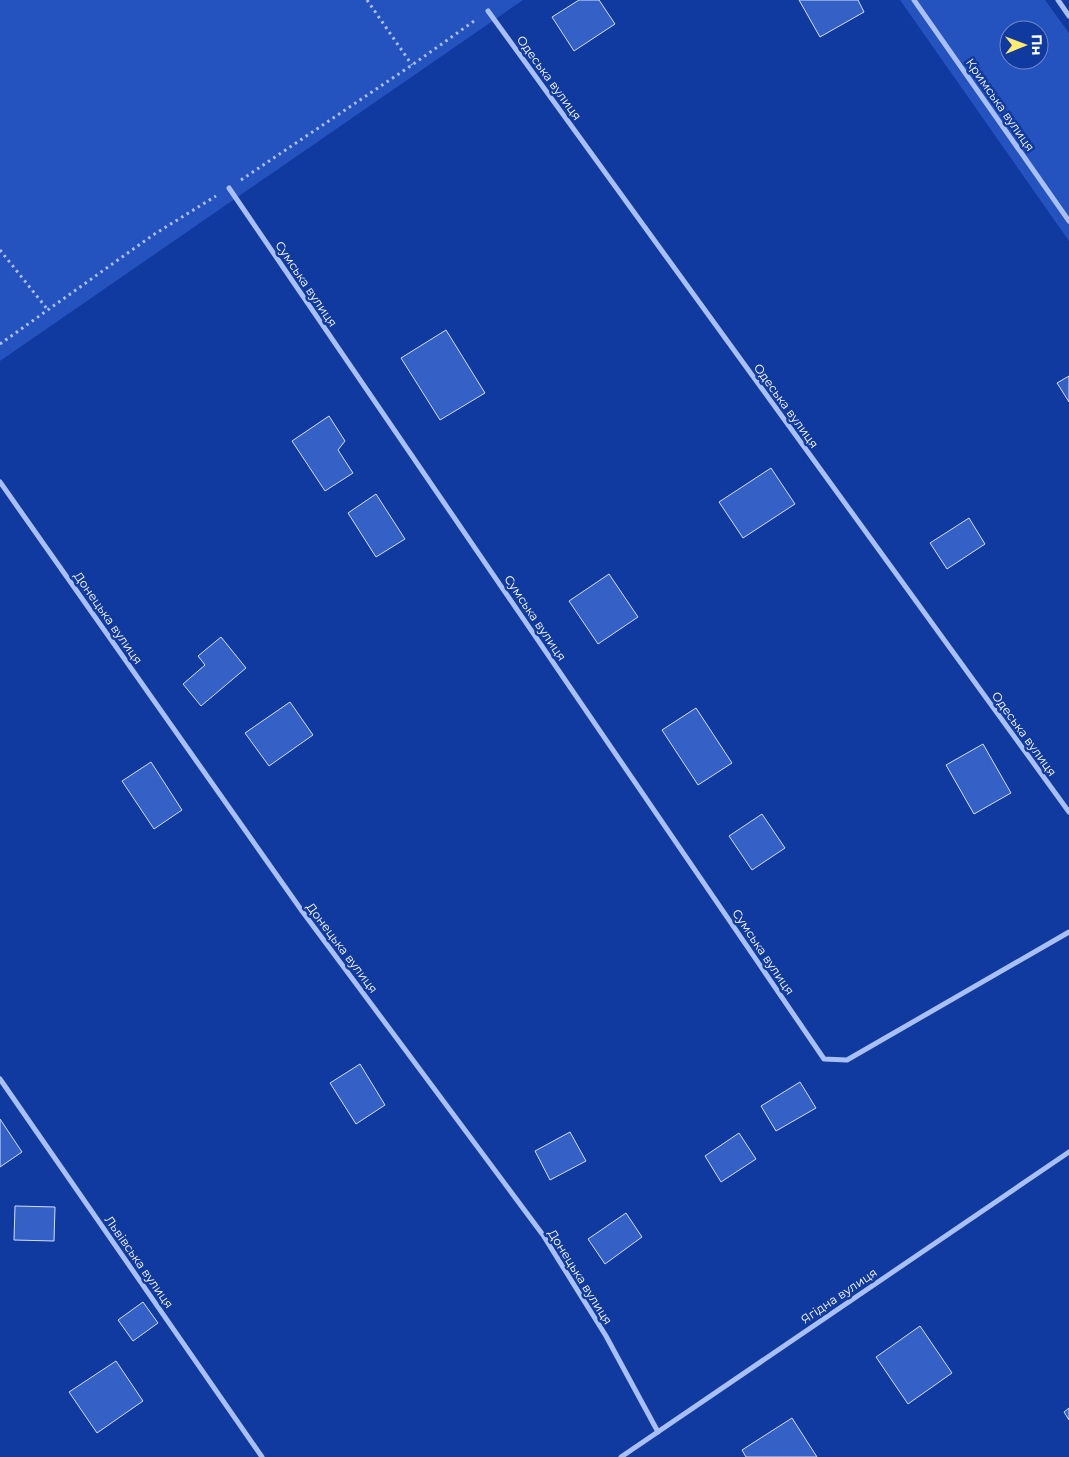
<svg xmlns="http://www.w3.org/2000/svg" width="1069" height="1457" font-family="Montserrat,sans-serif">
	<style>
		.green { fill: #2452be; fill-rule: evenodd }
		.building { fill: #3560c5; stroke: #d2dffe }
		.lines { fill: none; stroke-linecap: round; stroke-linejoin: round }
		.path { stroke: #a9c0f5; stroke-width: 3; stroke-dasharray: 2.5 4; stroke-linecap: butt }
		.minor { stroke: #a9c0f5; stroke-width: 5 }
		.labels { text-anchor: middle; stroke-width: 5; stroke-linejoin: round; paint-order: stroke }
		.street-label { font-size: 12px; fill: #fff; stroke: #113aa0 }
	</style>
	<rect width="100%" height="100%" fill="#113aa0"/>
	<g class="green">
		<polygon points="0,0 523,0 0,361"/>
		<path d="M900,0H1045L1069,33V241ZM1009,30H1039V60H1009Z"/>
	</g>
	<g class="building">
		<polygon points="579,0 599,0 615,24 574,51 552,17"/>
		<polygon points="799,0 858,0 864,12 820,37"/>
		<polygon points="446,330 485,393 440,420 401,358"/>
		<polygon points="1069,376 1069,402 1057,383"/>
		<polygon points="329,416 345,441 338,450 353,473 325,491 292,441"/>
		<polygon points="771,468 795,504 743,538 719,502"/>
		<polygon points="376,494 405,539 376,557 348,513"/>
		<polygon points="969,518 985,544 947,569 930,543"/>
		<polygon points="609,574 638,617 598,644 569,601"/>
		<polygon points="221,637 246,668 201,706 183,684 205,665 198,656"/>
		<polygon points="290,702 313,735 269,766 245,733"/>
		<polygon points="696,708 732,763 698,785 662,730"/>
		<polygon points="983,744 1011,793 974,814 946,765"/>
		<polygon points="151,762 182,810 154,829 122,781"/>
		<polygon points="762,814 785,848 752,870 729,836"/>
		<polygon points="360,1064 385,1105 356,1124 330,1083"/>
		<polygon points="800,1082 816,1108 776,1131 761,1106"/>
		<polygon points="0,1119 22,1152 0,1167"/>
		<polygon points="570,1132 586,1161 550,1180 535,1151"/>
		<polygon points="739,1133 756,1159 721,1182 705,1156"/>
		<polygon points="15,1206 55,1207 54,1241 14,1240"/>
		<polygon points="626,1213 642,1237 605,1264 588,1239"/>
		<polygon points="143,1302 158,1323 133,1341 118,1320"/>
		<polygon points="920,1326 952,1373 908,1404 876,1357"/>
		<polygon points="116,1361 143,1401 97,1433 69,1392"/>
		<polygon points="1069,1408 1069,1420 1064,1412"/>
		<polygon points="792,1418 817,1457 746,1457 742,1450"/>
	</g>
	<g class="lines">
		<g class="path">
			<polyline points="367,0 412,65"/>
			<polyline points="241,180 412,65 477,19"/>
			<polyline points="0,250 48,310"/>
			<polyline points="0,344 153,235 216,196"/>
		</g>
		<g class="minor">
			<polyline points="914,0 1069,221"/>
			<polyline points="1058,0 1069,16"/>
			<polyline points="488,11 1069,812"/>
			<polyline points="229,188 824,1059 847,1060 1069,932"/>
			<polyline points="0,482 302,911 543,1235 606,1336 658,1432"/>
			<polyline points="0,1079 262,1457"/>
			<polyline points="621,1457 1069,1152"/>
		</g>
	</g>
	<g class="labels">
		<g class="street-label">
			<text transform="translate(549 78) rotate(54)" y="4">Одеська вулиця</text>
			<text transform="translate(1000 105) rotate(55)" y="4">Кримська вулиця</text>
			<text transform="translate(306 284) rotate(56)" y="4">Сумська вулиця</text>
			<text transform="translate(786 406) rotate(54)" y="4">Одеська вулиця</text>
			<text transform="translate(108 618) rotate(55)" y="4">Донецька вулиця</text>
			<text transform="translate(535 618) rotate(56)" y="4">Сумська вулиця</text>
			<text transform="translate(1024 734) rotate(54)" y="4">Одеська вулиця</text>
			<text transform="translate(342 948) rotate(53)" y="4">Донецька вулиця</text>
			<text transform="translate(763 952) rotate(56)" y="4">Сумська вулиця</text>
			<text transform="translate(139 1262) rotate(55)" y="4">Львівська вулиця</text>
			<text transform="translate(580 1277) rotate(58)" y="4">Донецька вулиця</text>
			<text transform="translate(839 1296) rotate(-34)" y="4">Ягідна вулиця</text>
		</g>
	</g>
	<g transform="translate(1024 45) rotate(89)"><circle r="24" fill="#113aa0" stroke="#7089c6"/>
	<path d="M0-4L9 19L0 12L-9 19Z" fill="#ffeb6d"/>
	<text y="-8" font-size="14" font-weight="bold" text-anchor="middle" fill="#ffffff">Пн</text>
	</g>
</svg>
